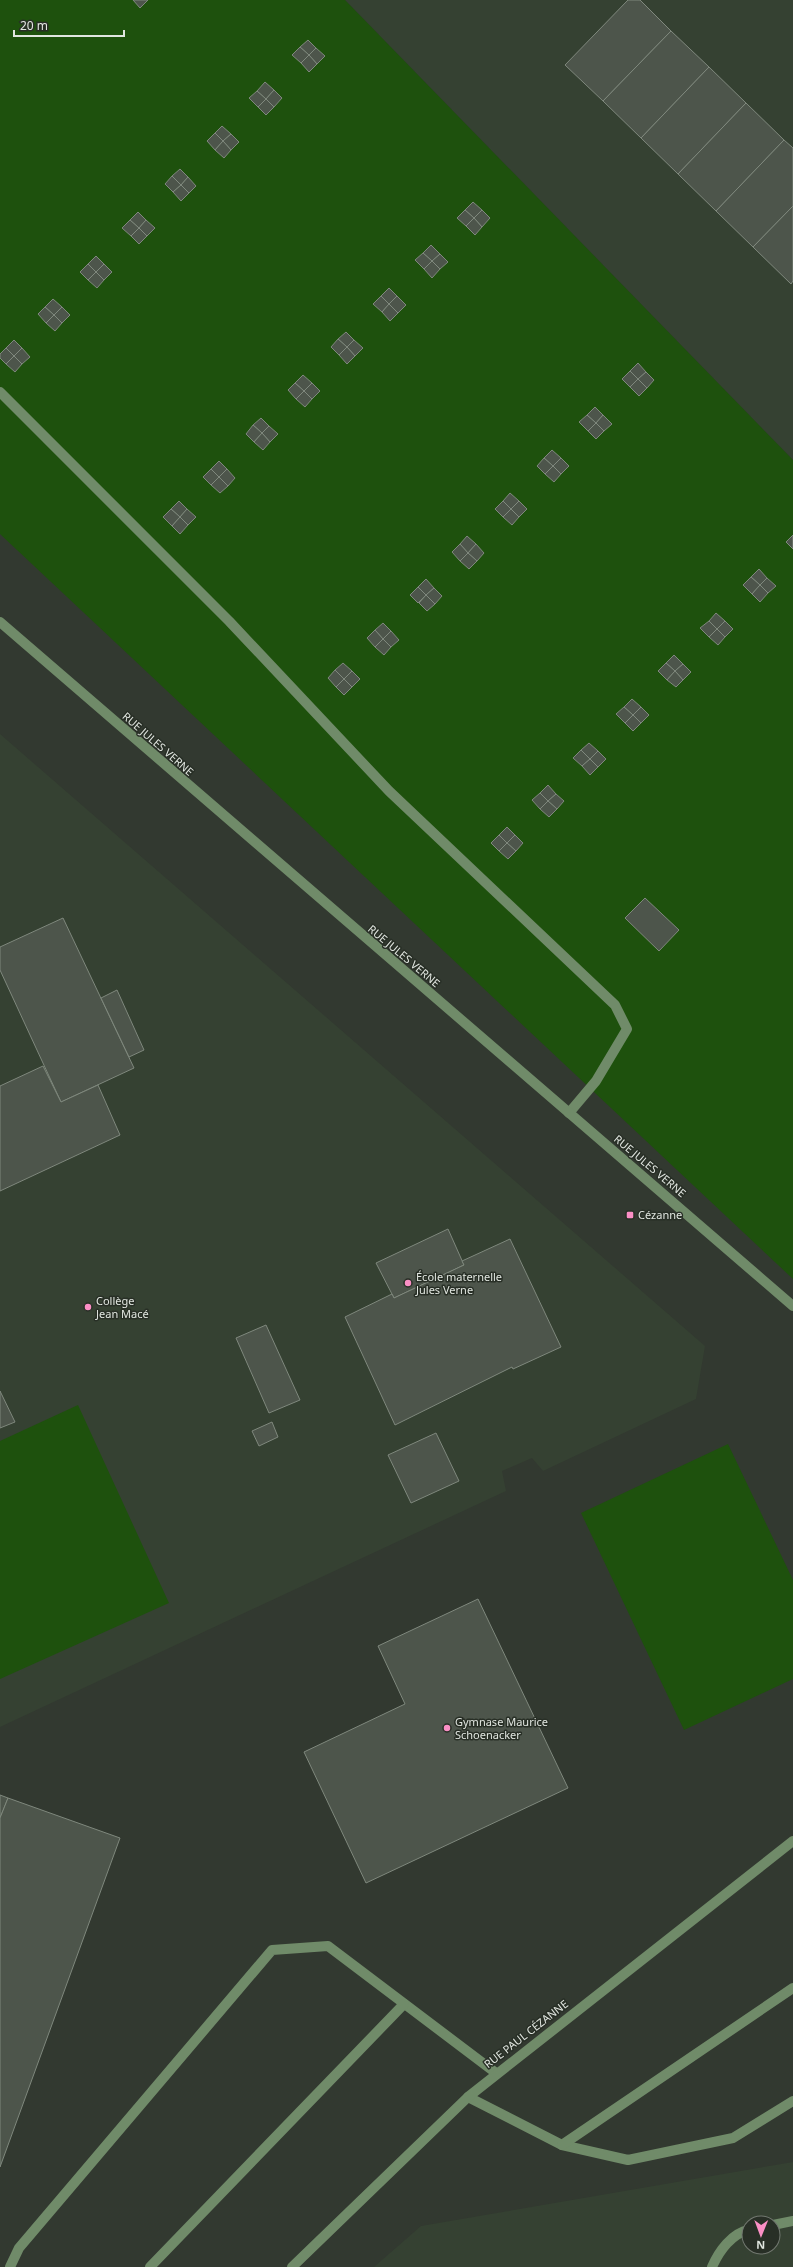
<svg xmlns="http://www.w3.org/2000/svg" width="793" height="2267" font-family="'Noto Sans',sans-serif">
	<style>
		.built { fill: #354132; fill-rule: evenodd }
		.green { fill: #1e510d }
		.building { fill: #4d554b; stroke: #7f887d }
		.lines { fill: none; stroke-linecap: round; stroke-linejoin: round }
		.minor { stroke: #708b69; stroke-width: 10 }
		.poi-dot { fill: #fb8fc5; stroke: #282f26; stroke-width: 1.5 }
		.labels { text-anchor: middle; stroke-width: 3; stroke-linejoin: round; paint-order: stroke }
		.street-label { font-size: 11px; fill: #e1e6e0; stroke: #282f26 }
		.poi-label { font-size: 11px; fill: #e1e6e0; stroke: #282f26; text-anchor: start }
	</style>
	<rect width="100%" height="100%" fill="#323930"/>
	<g class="built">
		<polygon points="345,0 793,0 793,460"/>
		<polygon points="0,734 705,1346 696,1399 543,1471 532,1458 502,1471 506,1491 0,1727"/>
		<path d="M793,2162V2267H374L421,2226ZM749,2223H773V2247H749Z"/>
	</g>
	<g class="green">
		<polygon points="0,0 345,0 793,460 793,1279 0,534"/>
		<polygon points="78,1405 169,1603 0,1679 0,1441"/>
		<polygon points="728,1444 793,1580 793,1679 684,1730 581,1513"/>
	</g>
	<g class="building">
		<polygon points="133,0 148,0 140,8"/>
		<polygon points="628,0 640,0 671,31 603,101 565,65"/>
		<polygon points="671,31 709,67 641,138 603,101"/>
		<polygon points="308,40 316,48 309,55 300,47"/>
		<polygon points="300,47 309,55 301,63 292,55"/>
		<polygon points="316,48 325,56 317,64 309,55"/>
		<polygon points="309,55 317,64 309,72 301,63"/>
		<polygon points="709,67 746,103 678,174 641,138"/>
		<polygon points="265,82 274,90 266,99 257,91"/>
		<polygon points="274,90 282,98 274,107 266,99"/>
		<polygon points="257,91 266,99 258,107 249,98"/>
		<polygon points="266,99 274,107 266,115 258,107"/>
		<polygon points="746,103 784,140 716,211 678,174"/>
		<polygon points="222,126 231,134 223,141 215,133"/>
		<polygon points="215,133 223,141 215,150 207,141"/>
		<polygon points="231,134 239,142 231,150 223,141"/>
		<polygon points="784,140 793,148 793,206 753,247 716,211"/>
		<polygon points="223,141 231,150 224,158 215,150"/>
		<polygon points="180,169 188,177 181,185 172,176"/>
		<polygon points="172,176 181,185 173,192 165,184"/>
		<polygon points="188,177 196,186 189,193 181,185"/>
		<polygon points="181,185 189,193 181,201 173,192"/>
		<polygon points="473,202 482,210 474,218 465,210"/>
		<polygon points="793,206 793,281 791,284 753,247"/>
		<polygon points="465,210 474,218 466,226 457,218"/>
		<polygon points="482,210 490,218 482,227 474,218"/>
		<polygon points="138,212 146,220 139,228 130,220"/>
		<polygon points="474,218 482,227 475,235 466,226"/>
		<polygon points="130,220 139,228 131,236 122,228"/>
		<polygon points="146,220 155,228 147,236 139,228"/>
		<polygon points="139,228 147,236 139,244 131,236"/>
		<polygon points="431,245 440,254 432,261 423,253"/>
		<polygon points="423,253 432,261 424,269 415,260"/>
		<polygon points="440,254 448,262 440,269 432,261"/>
		<polygon points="96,256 104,264 96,272 88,264"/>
		<polygon points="432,261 440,269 432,278 424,269"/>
		<polygon points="88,264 96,272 88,280 80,272"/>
		<polygon points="104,264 112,272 104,280 96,272"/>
		<polygon points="96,272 104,280 97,288 88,280"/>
		<polygon points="389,288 397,296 389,304 381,296"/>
		<polygon points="381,296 389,304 382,312 373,304"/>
		<polygon points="397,296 406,305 398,313 389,304"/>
		<polygon points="53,299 62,307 54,315 45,307"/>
		<polygon points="389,304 398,313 390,321 382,312"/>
		<polygon points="45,307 54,315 46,323 38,314"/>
		<polygon points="62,307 70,315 62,323 54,315"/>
		<polygon points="54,315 62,323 55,331 46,323"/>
		<polygon points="346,332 354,340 347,347 338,339"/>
		<polygon points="338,339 347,347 339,355 331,347"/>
		<polygon points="14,340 22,348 14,356 6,348"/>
		<polygon points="354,340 363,348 355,356 347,347"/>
		<polygon points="347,347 355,356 347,364 339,355"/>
		<polygon points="6,348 14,356 6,364 0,358 0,354"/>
		<polygon points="22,348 30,357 22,364 14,356"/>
		<polygon points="14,356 22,364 15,372 6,364"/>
		<polygon points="638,363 646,372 638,379 630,371"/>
		<polygon points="630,371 638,379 630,387 622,379"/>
		<polygon points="646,372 654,380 647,388 638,379"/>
		<polygon points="303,375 312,383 304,391 295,383"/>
		<polygon points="638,379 647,388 639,396 630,387"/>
		<polygon points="295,383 304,391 296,399 288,390"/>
		<polygon points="312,383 320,391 312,399 304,391"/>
		<polygon points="304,391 312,399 305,407 296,399"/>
		<polygon points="595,407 603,415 596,423 587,415"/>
		<polygon points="587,415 596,423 588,431 579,422"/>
		<polygon points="603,415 612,424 604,431 596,423"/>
		<polygon points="261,418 269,426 262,433 253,425"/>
		<polygon points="596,423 604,431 596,439 588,431"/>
		<polygon points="253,425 262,433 254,442 246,434"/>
		<polygon points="269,426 278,434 270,442 262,433"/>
		<polygon points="262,433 270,442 263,450 254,442"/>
		<polygon points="552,450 561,458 553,466 544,458"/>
		<polygon points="544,458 553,466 545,474 537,466"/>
		<polygon points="561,458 569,466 561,474 553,466"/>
		<polygon points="219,461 227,469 219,477 211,469"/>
		<polygon points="553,466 561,474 554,482 545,474"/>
		<polygon points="211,469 219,477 211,485 203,477"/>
		<polygon points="227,469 235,478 228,486 219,477"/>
		<polygon points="219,477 228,486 220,493 211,485"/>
		<polygon points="510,493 519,501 511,509 503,501"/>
		<polygon points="179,501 187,509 180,517 171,509"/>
		<polygon points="503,501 511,509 503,517 495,509"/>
		<polygon points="519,501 527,509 519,517 511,509"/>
		<polygon points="171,509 180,517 172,526 163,517"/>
		<polygon points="187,509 196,517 188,525 180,517"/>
		<polygon points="511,509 519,517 512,525 503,517"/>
		<polygon points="180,517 188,525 180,534 172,526"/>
		<polygon points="793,535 793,549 786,542"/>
		<polygon points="467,536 476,544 468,553 460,544"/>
		<polygon points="460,544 468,553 460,561 452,552"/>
		<polygon points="476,544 484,553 477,561 468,553"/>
		<polygon points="468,553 477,561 469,569 460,561"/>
		<polygon points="759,569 767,578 760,585 751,577"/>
		<polygon points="751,577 760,585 752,594 743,585"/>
		<polygon points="767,578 776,586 768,593 760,585"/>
		<polygon points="426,579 434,588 426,595 418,587"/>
		<polygon points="760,585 768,593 760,602 752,594"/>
		<polygon points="418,587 426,595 418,603 410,595"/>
		<polygon points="434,588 442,596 435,604 426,595"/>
		<polygon points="426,595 435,604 427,611 419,603"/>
		<polygon points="716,613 725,621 717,629 709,621"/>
		<polygon points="709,621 717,629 709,637 700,628"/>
		<polygon points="725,621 733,629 725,637 717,629"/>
		<polygon points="383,623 391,631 383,639 375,630"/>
		<polygon points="717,629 725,637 718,645 709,637"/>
		<polygon points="375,630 383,639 375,647 367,638"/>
		<polygon points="391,631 399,640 391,647 383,639"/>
		<polygon points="383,639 391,647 384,655 375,647"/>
		<polygon points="674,655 683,664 675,671 666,663"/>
		<polygon points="343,663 352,671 344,679 335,670"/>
		<polygon points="666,663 675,671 667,680 658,671"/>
		<polygon points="683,664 691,672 683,680 675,671"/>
		<polygon points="335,670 344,679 336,687 328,678"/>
		<polygon points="352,671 360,679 352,687 344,679"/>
		<polygon points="675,671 683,680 676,687 667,680"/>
		<polygon points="344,679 352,687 344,695 336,687"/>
		<polygon points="632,699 641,707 633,715 624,707"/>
		<polygon points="624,707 633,715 625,723 616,714"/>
		<polygon points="641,707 649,715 641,723 633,715"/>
		<polygon points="633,715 641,723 633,731 625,723"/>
		<polygon points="589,743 598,751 590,759 581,750"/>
		<polygon points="581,750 590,759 582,766 573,758"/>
		<polygon points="598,751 606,759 598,767 590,759"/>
		<polygon points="590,759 598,767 590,775 582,766"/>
		<polygon points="548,785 556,794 548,801 540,793"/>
		<polygon points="540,793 548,801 540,809 532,800"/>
		<polygon points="556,794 564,801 557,809 548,801"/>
		<polygon points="548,801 557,809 549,817 540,809"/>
		<polygon points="507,827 515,835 507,843 499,835"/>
		<polygon points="499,835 507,843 499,851 491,843"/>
		<polygon points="515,835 523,843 516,851 507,843"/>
		<polygon points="507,843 516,851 508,859 499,851"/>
		<polygon points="645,898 679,930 659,951 625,918"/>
		<polygon points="63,918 134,1068 61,1102 0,970 0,947"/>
		<polygon points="117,990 144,1050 129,1057 101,998"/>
		<polygon points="43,1066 61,1102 98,1085 120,1135 0,1191 0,1086"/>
		<polygon points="448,1229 464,1265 394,1298 376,1263"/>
		<polygon points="510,1239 561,1347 513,1369 512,1367 395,1425 345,1317 392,1294 394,1298 464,1265 462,1261"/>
		<polygon points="266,1325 300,1400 269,1413 236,1338"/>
		<polygon points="0,1391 15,1422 0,1428"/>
		<polygon points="272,1422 278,1437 259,1446 252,1431"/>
		<polygon points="436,1433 459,1481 411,1503 388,1455"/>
		<polygon points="478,1599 568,1788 366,1883 304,1752 405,1704 378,1646"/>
		<polygon points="0,1795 8,1798 0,1818"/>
		<polygon points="8,1798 120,1838 0,2167 0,1818"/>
	</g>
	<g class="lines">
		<g class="minor">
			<polyline points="0,392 229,621 389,791 615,1005 627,1029 596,1081 569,1113"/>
			<path d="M0,622C263,852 530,1076 793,1306"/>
			<polyline points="468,2097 562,2145 628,2160 733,2138 793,2101"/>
			<polyline points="562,2145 793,1988"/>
			<polyline points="773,2225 793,2221"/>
			<polyline points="10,2267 19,2248 272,1950 328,1946 496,2073"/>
			<polyline points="150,2267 404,2004"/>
			<polyline points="292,2267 468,2097 793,1841"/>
			<path d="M712,2267C719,2251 732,2233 749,2230"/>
		</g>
	</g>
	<g class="poi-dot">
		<rect x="626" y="1211" width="8" height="8" rx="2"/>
		<circle cx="408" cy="1283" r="4"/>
		<circle cx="88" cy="1307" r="4"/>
		<circle cx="447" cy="1728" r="4"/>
	</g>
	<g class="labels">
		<g class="street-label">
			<text transform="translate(158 744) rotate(41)" y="4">RUE JULES VERNE</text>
			<text transform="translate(404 956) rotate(40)" y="4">RUE JULES VERNE</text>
			<text transform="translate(650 1166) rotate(40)" y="4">RUE JULES VERNE</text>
			<text transform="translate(526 2034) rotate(-38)" y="4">RUE PAUL CÉZANNE</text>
		</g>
		<g class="poi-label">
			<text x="638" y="1219">Cézanne</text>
			<text x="416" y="1281">École maternelle<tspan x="416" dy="13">Jules Verne</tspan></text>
			<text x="96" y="1305">Collège<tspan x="96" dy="13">Jean Macé</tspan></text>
			<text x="455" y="1726">Gymnase Maurice<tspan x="455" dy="13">Schoenacker</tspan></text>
		</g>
	</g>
	<g transform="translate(761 2235) rotate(181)"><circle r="19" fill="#282f26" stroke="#727870"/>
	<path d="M0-3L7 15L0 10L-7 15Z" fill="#fb8fc5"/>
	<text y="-6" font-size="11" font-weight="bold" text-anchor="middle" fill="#e1e6e0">N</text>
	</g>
	<path d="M14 30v6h110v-6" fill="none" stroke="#e1e6e0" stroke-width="2"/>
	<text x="20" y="30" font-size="12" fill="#e1e6e0" stroke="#282f26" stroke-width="3" paint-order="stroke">20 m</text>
</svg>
